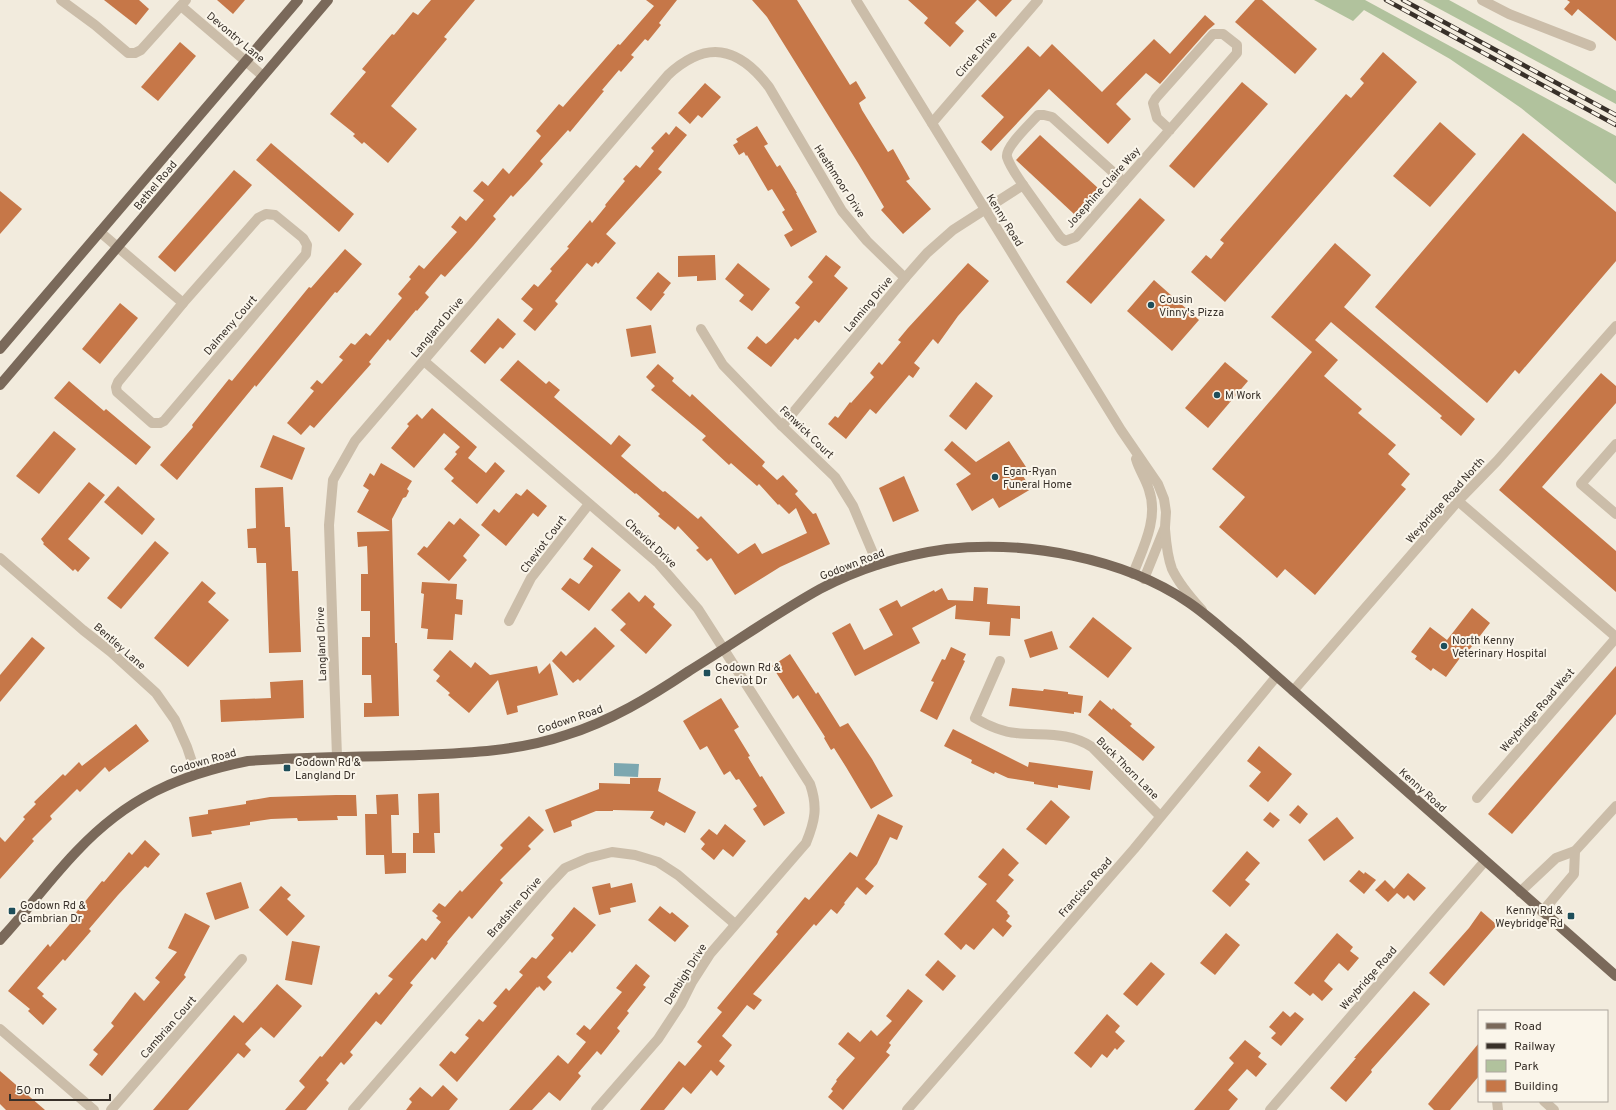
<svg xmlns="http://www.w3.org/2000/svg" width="1616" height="1110" font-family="Overpass,sans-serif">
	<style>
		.green { fill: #b1c29d }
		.water { fill: #7ca7b0 }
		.building { fill: #c67748 }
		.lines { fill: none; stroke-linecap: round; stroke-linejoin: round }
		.street { stroke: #cbbda9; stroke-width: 10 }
		.primary { stroke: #7a695a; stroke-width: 10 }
		.rail-casing { stroke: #383029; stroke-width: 4.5 }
		.rail { stroke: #faf5ea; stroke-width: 3; stroke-dasharray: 9; stroke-linecap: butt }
		.poi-dot { fill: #1e4e5a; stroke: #faf5ea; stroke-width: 1.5 }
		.labels { text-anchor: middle; stroke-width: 4; stroke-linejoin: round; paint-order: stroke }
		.street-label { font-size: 11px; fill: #383029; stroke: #faf5ea }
		.poi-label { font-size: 11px; fill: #383029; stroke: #faf5ea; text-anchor: start }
	</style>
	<rect width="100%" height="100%" fill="#f2ebdd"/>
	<g class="green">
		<polygon points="1314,0 1365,0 1616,136 1616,184 1521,108 1450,59 1364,10 1353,21"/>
		<polygon points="1423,0 1449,0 1616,91 1616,104"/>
	</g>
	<polygon class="water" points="614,763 639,764 638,777 614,776"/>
	<g class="building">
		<polygon points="104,0 139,0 149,9 136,25"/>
		<polygon points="217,0 245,0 233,14"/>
		<polygon points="431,0 475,0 444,37 447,39 391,106 417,129 388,163 364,142 362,144 353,136 355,134 330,114 366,72 362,69 392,34 394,35 413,12 418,15"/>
		<polygon points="646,0 677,0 659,23 661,25 648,41 645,39 631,55 634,57 621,72 619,70 602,90 604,91 570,132 568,130 540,161 543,164 529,180 513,197 511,195 493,216 496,219 473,246 445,277 441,274 425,293 429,297 417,311 416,310 390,341 388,339 369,362 371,364 314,428 310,425 301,435 287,423 314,391 310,388 317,380 322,384 343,360 339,357 351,343 355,345 366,333 370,336 402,298 398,294 411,279 409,277 419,265 424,269 457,232 451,227 460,216 466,221 484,200 473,191 482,181 488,186 503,168 509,174 541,136 536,131 559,104 563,107 618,44 620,45 654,6"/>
		<polygon points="752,0 797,0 850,85 856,81 866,98 859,103 862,110 888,152 893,149 910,179 906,181 931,209 903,234 881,210 884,207 858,163 767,17"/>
		<polygon points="908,0 977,0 955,23 964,31 950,47 924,23 928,18"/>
		<polygon points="978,0 1012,0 996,17"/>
		<polygon points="1255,0 1262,0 1317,49 1295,74 1235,22"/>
		<polygon points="1567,0 1616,0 1616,41 1578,9 1572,16 1564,9 1570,2"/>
		<polygon points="1205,15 1215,24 1208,30 1160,84 1146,73 1116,104 1131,119 1108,144 1049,89 991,151 981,142 1004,117 981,96 1028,46 1040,57 1052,44 1102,92 1154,39 1170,54"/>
		<polygon points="180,42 196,56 158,101 141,87"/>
		<polygon points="1383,52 1417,82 1225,302 1191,272 1206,255 1211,259 1224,243 1220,240 1346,94 1351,98 1364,83 1360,79"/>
		<polygon points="1242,82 1268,104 1194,188 1169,166"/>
		<polygon points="705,83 721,97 702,118 698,115 690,124 678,113"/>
		<polygon points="1440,122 1476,154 1430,207 1393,176"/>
		<polygon points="676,126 687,135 658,169 662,172 606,234 616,243 598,264 596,262 592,267 587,263 555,301 558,304 535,331 523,321 533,309 521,299 534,284 538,287 552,271 550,269 569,248 567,247 590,220 592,223 606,206 605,205 625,181 623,179 636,165 640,168 654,151 651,148 666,132 669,135"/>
		<polygon points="757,126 768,144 764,146 777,167 780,165 797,193 796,193 817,232 791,247 784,235 793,230 782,212 785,210 772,189 768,191 747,155 746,156 744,152 739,155 733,145 738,142 736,139"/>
		<polygon points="1523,133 1616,212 1616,261 1519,374 1515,370 1487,403 1375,307"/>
		<polygon points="1040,135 1098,188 1074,214 1016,160"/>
		<polygon points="271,143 354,214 339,232 256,160"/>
		<polygon points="234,170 252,185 175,272 158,257"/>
		<polygon points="0,191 22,209 0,234"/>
		<polygon points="1140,198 1165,220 1091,304 1066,282"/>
		<polygon points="1335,243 1371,275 1344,307 1475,419 1461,436 1440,418 1442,416 1331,322 1315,340 1338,360 1324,376 1362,409 1358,413 1396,445 1388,454 1410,474 1401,485 1406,489 1315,595 1285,569 1277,578 1219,527 1245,497 1212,469 1312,352 1271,317"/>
		<polygon points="345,249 362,264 337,293 335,292 256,387 255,385 177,480 160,465 193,427 192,425 229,379 232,381 309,287 311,288"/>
		<polygon points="715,255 716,280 697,281 697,276 678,277 678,256"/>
		<polygon points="826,255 841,267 834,276 848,288 819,323 815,320 798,340 795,338 771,367 747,348 757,336 766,344 771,340 800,307 795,303 813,282 808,277"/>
		<polygon points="738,263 770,289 752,311 739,301 744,295 725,279"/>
		<polygon points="968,263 989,281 958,316 938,344 933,339 914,363 920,368 913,378 909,375 876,414 870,409 846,439 828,424 835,416 838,418 850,402 851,403 874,377 870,373 879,362 882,365 901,342 898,340 908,328"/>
		<polygon points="658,272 671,283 663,293 665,294 651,311 636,298"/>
		<polygon points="1154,280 1199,320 1172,351 1127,311"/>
		<polygon points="120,303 138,318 100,364 82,349"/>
		<polygon points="498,318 516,334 503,349 500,347 485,364 470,351"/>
		<polygon points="651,325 656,353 631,357 626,329"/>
		<polygon points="518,360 546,384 549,381 560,390 554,397 611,445 619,435 631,445 621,456 663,492 665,491 698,519 701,516 738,554 755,543 762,554 807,533 796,508 789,514 779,504 778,505 759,484 757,486 731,463 729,465 702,440 706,436 651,390 655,386 646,377 658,364 674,378 672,381 690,397 692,394 765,462 762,466 777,480 783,475 798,491 795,494 813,514 816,513 830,544 780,567 735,595 711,558 707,561 696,550 699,548 678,526 675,530 658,516 660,514 636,493 635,494 500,380"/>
		<polygon points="1225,362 1248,381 1208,428 1185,408"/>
		<polygon points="1601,373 1616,386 1616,403 1542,487 1616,551 1616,592 1499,490"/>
		<polygon points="69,381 104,411 106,409 151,447 136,465 54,398"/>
		<polygon points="976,382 993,396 966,430 949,416"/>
		<polygon points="432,408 477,447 468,458 486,473 495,462 505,471 477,504 451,481 454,478 444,469 457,454 455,452 460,447 444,433 414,468 391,448 409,426 407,424 417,414 422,419"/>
		<polygon points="54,431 76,449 39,494 16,476"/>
		<polygon points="273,435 305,448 292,480 260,467"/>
		<polygon points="952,441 976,462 1009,441 1026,467 1020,471 1031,489 999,508 993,498 972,511 956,484 971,474 944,450"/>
		<polygon points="381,463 412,481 407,489 409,491 406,497 403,498 392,519 395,643 397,643 399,716 364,717 364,703 372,703 371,675 362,675 362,637 370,637 370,611 361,611 361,574 368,574 367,546 358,547 357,532 390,531 357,512 369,490 363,486 370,473 374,476"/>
		<polygon points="904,476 919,511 893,522 879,488"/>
		<polygon points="89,482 105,495 68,539 90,558 78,572 75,569 73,571 43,544 44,543 41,539"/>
		<polygon points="118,486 155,519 142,535 104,502"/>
		<polygon points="283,487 285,527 290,527 292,571 298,571 301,652 269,653 266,563 257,563 256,548 248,548 247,529 256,528 255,488"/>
		<polygon points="527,489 547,506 538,517 533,513 506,546 481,525 494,509 499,513 516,493 521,496"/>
		<polygon points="460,518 480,535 463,556 467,560 449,581 417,554 424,546 427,548 449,521 454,525"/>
		<polygon points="155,541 169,553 121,609 107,598"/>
		<polygon points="592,547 621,570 589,611 561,589 570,578 579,584 593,566 583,559"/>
		<polygon points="202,581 216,593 208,602 229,620 188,667 154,638"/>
		<polygon points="422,582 457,584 456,599 463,600 462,615 455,614 453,640 427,639 428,629 421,628 424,594 421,593"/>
		<polygon points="974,587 988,588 987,604 1020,606 1020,619 1011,618 1010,636 989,635 990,622 955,619 956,605 912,628 920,643 855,676 832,633 850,623 864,650 893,635 879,609 897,600 901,607 934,590 935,592 942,588 948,600 973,601"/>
		<polygon points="629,592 639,602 645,595 655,604 653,607 672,625 646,654 620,630 626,624 611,610"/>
		<polygon points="1472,608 1490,623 1462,659 1460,658 1446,677 1433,668 1431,671 1415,659 1417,656 1411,652 1430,627 1447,640"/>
		<polygon points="1093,617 1132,648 1108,678 1069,647"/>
		<polygon points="595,627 615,646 580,681 578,679 573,683 552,661 561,651 566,656"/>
		<polygon points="1052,631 1058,649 1030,658 1024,640"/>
		<polygon points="32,637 45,648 0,702 0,675"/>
		<polygon points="951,647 966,654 963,660 965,661 937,720 920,711 934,682 931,681 942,659 945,660"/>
		<polygon points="450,650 471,668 475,662 490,675 537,666 539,674 550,663 558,695 517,706 518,712 507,715 498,680 469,713 448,695 450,693 436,681 440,676 433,670"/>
		<polygon points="790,654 816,694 818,692 840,727 848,723 872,759 893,796 871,809 846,767 834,748 831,750 824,738 825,737 798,695 793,699 772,666"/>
		<polygon points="1616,666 1616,714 1512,834 1488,814"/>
		<polygon points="303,680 304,718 221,722 220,700 271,698 270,682"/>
		<polygon points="1012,688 1043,691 1044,689 1068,692 1068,694 1083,696 1081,713 1074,712 1074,714 1009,706"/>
		<polygon points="721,698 739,727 734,730 750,756 748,757 760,777 762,776 785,813 764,826 753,809 757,806 739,779 736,780 730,771 724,775 707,746 700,750 683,721"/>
		<polygon points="1100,700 1112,710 1113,708 1132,724 1130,726 1155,747 1143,761 1088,715"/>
		<polygon points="136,724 149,741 109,772 105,767 80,792 77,789 50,816 52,819 32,839 34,841 0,879 0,837 5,842 25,819 23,817 36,804 34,802 63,774 65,776 79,762 82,766"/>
		<polygon points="953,729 1028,767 1029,762 1093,771 1090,790 1058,785 1058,788 1034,784 1034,782 1008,778 995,772 994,774 971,763 972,760 944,746"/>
		<polygon points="1259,746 1292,774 1268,802 1249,786 1261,772 1247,761"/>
		<polygon points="630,778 661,778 658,791 696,812 685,833 666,822 664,826 650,818 654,811 613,810 613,811 596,811 571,821 572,826 554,833 545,810 599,789 599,783 630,784"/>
		<polygon points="439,793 440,833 434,833 435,853 413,853 413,833 419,833 418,794"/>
		<polygon points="398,794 399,815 391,815 392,853 406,853 406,873 385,874 384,855 366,855 365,814 377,814 376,795"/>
		<polygon points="336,795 356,795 357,816 337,816 338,820 298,821 297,818 271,819 250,822 250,825 211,831 212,834 192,837 189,817 208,814 208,810 246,804 246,801 270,797"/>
		<polygon points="1051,800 1070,817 1046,845 1026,829"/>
		<polygon points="1298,805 1308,814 1300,824 1289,815"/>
		<polygon points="1270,812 1280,820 1273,828 1263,820"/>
		<polygon points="878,814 903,826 897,840 890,837 877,864 865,879 874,886 866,895 857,887 844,903 845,904 837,914 831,909 816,926 814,924 753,994 762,1000 754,1010 747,1005 722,1036 732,1045 719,1061 725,1066 717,1076 711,1070 691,1094 683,1087 664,1110 640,1110 679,1061 685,1066 702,1046 697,1042 722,1012 717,1008 778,934 776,932 805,897 809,900 850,852 857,857"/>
		<polygon points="529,816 544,830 528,846 531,849 500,880 503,883 472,919 469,916 447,942 448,943 435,960 432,957 410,983 413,985 381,1025 376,1021 350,1052 353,1055 344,1065 341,1062 326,1080 329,1083 306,1110 285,1110 305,1087 299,1081 320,1056 322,1057 376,992 379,995 393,979 388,976 422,938 426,941 441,922 436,918 438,916 432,911 439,903 445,907 460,890 462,892 503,848 500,845"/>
		<polygon points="1337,817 1354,838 1324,861 1308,840"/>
		<polygon points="725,824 746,841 733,857 723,849 714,860 701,849 705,844 700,839 709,829 717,835"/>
		<polygon points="145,840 160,854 148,868 145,866 118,895 89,929 91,931 65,961 63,959 37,988 44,994 42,996 57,1009 43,1025 28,1011 30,1009 8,991 48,944 50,947 75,918 73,916 102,881 104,882 129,852 132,855"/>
		<polygon points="1003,848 1019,863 1008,875 1014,880 996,901 1008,912 1007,913 1010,916 1006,921 1012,926 1003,937 993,928 974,950 966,944 961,950 944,934 987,884 978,877"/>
		<polygon points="1247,851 1260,863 1245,880 1250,884 1230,907 1212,891"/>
		<polygon points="1359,870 1364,874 1365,872 1376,880 1364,894 1349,881"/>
		<polygon points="1408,873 1426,888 1414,901 1408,895 1404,899 1397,893 1388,902 1375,890 1385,880 1394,889"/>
		<polygon points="241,882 249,908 215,920 206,893"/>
		<polygon points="610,883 611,888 632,883 636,902 610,908 611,912 599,915 592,887"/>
		<polygon points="281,886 291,895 287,899 305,916 287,936 259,910"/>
		<polygon points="660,906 670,914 672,912 689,926 675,942 648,920"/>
		<polygon points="574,907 596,925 572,953 570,951 547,977 552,982 544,991 539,986 538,988 537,987 457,1082 439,1065 451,1051 455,1054 469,1038 465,1035 479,1019 483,1022 497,1006 493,1003 506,988 509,991 523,975 519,972 532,957 536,959 554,938 551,935"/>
		<polygon points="1481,911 1497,925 1444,986 1429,973 1469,928"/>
		<polygon points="185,913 210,926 184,975 186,977 102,1076 89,1065 98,1054 93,1050 114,1026 111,1023 135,992 144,1001 160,982 155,978 177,952 168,948"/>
		<polygon points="1226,933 1240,945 1215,975 1200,963"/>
		<polygon points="1337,933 1353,947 1350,951 1359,958 1348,971 1339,963 1330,973 1324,981 1333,989 1322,1001 1313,993 1310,996 1294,983"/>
		<polygon points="292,941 320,946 312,985 285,980"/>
		<polygon points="938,960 956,976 943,991 925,975"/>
		<polygon points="1151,962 1165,974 1137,1006 1123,994"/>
		<polygon points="636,964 650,976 643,985 646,987 627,1011 629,1013 617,1028 620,1031 601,1055 597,1051 578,1073 581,1076 560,1101 549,1092 532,1110 509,1110 558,1055 568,1064 586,1042 576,1034 584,1025 590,1030 622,992 616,988"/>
		<polygon points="277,984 302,1006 274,1038 261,1027 245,1044 251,1050 244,1058 238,1053 188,1110 153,1110 234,1015 243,1023"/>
		<polygon points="908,989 923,1001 889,1043 891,1045 886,1052 890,1055 843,1110 828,1097 833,1091 831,1089 837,1081 836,1080 855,1058 838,1044 848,1032 860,1042 871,1030 877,1036 892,1021 886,1016"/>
		<polygon points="1414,991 1430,1004 1371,1070 1372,1072 1346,1102 1330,1088 1356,1058 1354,1058"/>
		<polygon points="1283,1011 1290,1017 1295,1012 1304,1019 1281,1046 1271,1038 1276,1033 1269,1027"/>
		<polygon points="1107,1014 1120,1026 1115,1032 1125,1041 1117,1050 1115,1048 1107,1058 1102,1054 1091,1068 1074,1053"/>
		<polygon points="1245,1040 1261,1053 1258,1057 1267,1064 1256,1077 1247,1069 1228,1090 1238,1099 1229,1110 1194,1110 1234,1063 1229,1058"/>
		<polygon points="1479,1043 1479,1076 1450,1110 1434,1110 1428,1104"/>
		<polygon points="0,1071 45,1110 6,1110 0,1104"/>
		<polygon points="443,1085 458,1099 449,1110 406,1110 412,1102 409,1099 420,1087 432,1097"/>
	</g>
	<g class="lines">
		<g class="street">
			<polyline points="61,0 95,25 128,53 135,53 141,50 186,0"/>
			<polyline points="856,0 1121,430 1158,484 1164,499 1166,512 1165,527 1144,579"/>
			<polyline points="1482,0 1509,14 1591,46"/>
			<polyline points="181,6 263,76"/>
			<polyline points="932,123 1038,0"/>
			<path d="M1023,185C1018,177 1010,167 1007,157C1005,147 1031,123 1038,115H1044L1052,117L1124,182"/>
			<polygon points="266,214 275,215 303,238 307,245 306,254 164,421 160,423 152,423 117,392 116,387 118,382 183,303 258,218"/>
			<polyline points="100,232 183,303"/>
			<polyline points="701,329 723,365 782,426 835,477 853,506 878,565"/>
			<path d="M424,361L658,563L698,609L810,784C818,807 815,821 806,843L710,954L692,982L681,1004L658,1039L596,1110"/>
			<polyline points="782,426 905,278 927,253 953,230 1023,185 1060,237 1065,241 1076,237 1237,53 1237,45 1223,34 1213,34 1156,98 1153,103 1157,118 1170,130"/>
			<polyline points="1616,444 1581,484 1616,514"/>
			<polyline points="1458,501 1616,637"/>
			<path d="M1165,529C1166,542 1167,556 1172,569C1179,584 1192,599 1202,610"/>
			<polyline points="0,558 83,630 111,652 156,693 175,720 187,747 196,774"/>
			<path d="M1133,574C1143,548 1159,518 1149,490C1146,479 1139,470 1136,459"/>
			<polyline points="509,621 531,578 589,504"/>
			<path d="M1000,661L975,718C987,725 1002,732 1016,733C1042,736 1068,731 1092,747L1160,816"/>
			<polyline points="1293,691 1458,501 1497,461 1616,326"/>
			<path d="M337,757L329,525L333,480L355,441L668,75C706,40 738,46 769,87L842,211L867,241L905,278"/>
			<polyline points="1477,798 1616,638"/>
			<polyline points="1520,892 1556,858 1575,851 1616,806"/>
			<polyline points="1542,912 1574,874 1575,851"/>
			<polyline points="0,1029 94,1110"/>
			<polyline points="1497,1101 1498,1110"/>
			<polyline points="1544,1101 1554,1110"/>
			<polyline points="111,1110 242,959"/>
			<polyline points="353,1110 549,885 565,868 588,858 612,852 635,855 658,862 678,875 735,924"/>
			<polyline points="907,1110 1134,849 1276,677"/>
			<polyline points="1270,1110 1485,861"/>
		</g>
		<g class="primary">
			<polyline points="0,349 298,0"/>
			<polyline points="0,385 328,0"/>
			<path d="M0,940C27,911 50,879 77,851C127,798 178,775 248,761C305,757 362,757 419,755C468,753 519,751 566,735C611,721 650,697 689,671C733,644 775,614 820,589C859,568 904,555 947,549C1025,540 1123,558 1188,602C1206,614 1222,629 1238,642L1616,976"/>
		</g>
		<g class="rail-casing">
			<g id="rail">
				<polyline points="1386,0 1616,125"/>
				<polyline points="1403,0 1616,115"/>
			</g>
		</g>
		<use href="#rail" class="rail"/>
	</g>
	<g class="poi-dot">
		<circle cx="1151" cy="305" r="4"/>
		<circle cx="1217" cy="395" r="4"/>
		<circle cx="995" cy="477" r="4"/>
		<circle cx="1444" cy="646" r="4"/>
		<rect x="703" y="669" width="8" height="8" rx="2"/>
		<rect x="283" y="764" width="8" height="8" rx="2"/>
		<rect x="8" y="907" width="8" height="8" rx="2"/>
		<rect x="1567" y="912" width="8" height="8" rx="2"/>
	</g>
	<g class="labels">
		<g class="street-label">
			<text transform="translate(236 37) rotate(40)" y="4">Devontry Lane</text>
			<text transform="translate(976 54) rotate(-49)" y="4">Circle Drive</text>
			<text transform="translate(840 181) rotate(57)" y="4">Heathmoor Drive</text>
			<text transform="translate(155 185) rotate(-50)" y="4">Bethel Road</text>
			<text transform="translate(1103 187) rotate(-48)" y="4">Josephine Claire Way</text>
			<text transform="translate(1005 220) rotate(58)" y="4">Kenny Road</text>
			<text transform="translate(868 304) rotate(-50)" y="4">Lanning Drive</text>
			<text transform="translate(230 325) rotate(-49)" y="4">Dalmeny Court</text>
			<text transform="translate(437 327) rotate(-50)" y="4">Langland Drive</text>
			<text transform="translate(807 432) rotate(44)" y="4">Fenwick Court</text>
			<text transform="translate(1445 500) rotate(-48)" y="4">Weybridge Road North</text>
			<text transform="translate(651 543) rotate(43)" y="4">Cheviot Drive</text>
			<text transform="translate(543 544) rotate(-53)" y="4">Cheviot Court</text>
			<text transform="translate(852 564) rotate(-21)" y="4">Godown Road</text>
			<text transform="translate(321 644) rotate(-92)" y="4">Langland Drive</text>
			<text transform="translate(120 646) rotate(41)" y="4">Bentley Lane</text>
			<text transform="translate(1537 710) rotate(-49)" y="4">Weybridge Road West</text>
			<text transform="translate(570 719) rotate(-19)" y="4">Godown Road</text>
			<text transform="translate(203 761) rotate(-16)" y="4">Godown Road</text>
			<text transform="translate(1128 768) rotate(45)" y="4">Buck Thorn Lane</text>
			<text transform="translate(1423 790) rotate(42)" y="4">Kenny Road</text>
			<text transform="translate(1085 887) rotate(-49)" y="4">Francisco Road</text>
			<text transform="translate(514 907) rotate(-49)" y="4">Bradshire Drive</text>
			<text transform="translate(685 974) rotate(-58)" y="4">Denbigh Drive</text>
			<text transform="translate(1368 978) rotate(-49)" y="4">Weybridge Road</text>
			<text transform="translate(168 1027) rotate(-49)" y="4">Cambrian Court</text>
		</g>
		<g class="poi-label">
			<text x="1159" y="303">Cousin<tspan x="1159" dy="13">Vinny's Pizza</tspan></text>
			<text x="1225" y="399">M Work</text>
			<text x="1003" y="475">Egan-Ryan<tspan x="1003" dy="13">Funeral Home</tspan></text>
			<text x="1452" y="644">North Kenny<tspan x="1452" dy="13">Veterinary Hospital</tspan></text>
			<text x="715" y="671">Godown Rd &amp;<tspan x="715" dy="13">Cheviot Dr</tspan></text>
			<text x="295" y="766">Godown Rd &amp;<tspan x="295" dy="13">Langland Dr</tspan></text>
			<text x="20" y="909">Godown Rd &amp;<tspan x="20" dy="13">Cambrian Dr</tspan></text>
			<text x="1563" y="914" text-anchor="end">Kenny Rd &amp;<tspan x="1563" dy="13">Weybridge Rd</tspan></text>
		</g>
	</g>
	<rect x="1478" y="1010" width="130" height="92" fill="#faf5ea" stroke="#aca69d"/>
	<rect x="1486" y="1023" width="20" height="6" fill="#7a695a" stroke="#aca69d"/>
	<text x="1514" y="1030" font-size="12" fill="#383029">Road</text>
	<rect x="1486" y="1043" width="20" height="6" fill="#383029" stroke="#aca69d"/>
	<text x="1514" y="1050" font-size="12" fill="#383029">Railway</text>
	<rect x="1486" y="1060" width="20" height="12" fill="#b1c29d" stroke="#aca69d"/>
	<text x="1514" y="1070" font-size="12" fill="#383029">Park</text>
	<rect x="1486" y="1080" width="20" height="12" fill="#c67748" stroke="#aca69d"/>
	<text x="1514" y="1090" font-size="12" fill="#383029">Building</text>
	<path d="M10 1094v6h100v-6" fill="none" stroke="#383029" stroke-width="2"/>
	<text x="16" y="1094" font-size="12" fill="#383029" stroke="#faf5ea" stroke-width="3" paint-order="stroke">50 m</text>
</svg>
